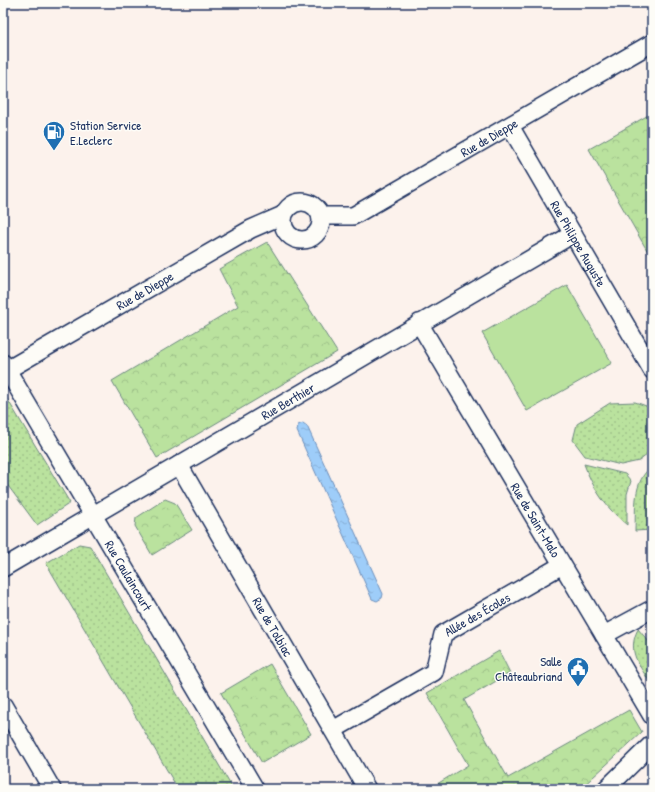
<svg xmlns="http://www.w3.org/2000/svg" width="655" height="792" font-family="'Patrick Hand',sans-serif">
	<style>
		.grass { fill: url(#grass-dots); stroke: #6a887e }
		.forest { fill: url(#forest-crowns); stroke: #6a887e }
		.garden { fill: #bae29e; stroke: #6a887e }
		.water { fill: url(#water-ripples); stroke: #6a8ebb }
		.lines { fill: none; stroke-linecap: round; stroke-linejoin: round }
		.minor-casing { stroke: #1b2f5e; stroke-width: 20 }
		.minor { stroke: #fdfcf7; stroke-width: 17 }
		.labels { text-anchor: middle; stroke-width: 3; stroke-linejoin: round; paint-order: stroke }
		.poi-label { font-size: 13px; fill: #1b2f5e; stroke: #fdfcf7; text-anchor: start }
		.street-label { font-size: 13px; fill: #1b2f5e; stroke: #fdfcf7 }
	</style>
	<defs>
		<pattern id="grass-dots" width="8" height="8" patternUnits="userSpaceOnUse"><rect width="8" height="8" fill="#bae29e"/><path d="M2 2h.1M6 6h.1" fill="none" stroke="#9fc28a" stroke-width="1.8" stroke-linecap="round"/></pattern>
		<pattern id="forest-crowns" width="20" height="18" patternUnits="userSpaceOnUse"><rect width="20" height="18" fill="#bae29e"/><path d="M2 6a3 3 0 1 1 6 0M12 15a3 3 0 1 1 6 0" fill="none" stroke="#9fc28a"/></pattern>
		<pattern id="water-ripples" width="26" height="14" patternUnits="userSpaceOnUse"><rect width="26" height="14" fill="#9ecdf9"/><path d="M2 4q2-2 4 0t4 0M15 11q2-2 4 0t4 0" fill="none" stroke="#88b0d8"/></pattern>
	</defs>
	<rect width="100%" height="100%" fill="#fcf2ec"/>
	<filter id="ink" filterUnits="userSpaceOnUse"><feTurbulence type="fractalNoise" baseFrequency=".025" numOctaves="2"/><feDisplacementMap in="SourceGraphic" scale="8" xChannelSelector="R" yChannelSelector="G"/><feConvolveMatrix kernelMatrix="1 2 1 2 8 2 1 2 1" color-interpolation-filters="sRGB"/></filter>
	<g filter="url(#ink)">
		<g class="grass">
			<polygon points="3,392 70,503 37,525 3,479"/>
			<polygon points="635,402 649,407 652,410 652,451 639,461 621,465 585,456 573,440 577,424 610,403"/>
			<path d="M584,464L625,474L631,481L627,494V525C606,508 593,489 584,464Z"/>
			<path d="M652,466V530L635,531C636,508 632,482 652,466Z"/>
			<polygon points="79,544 90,546 233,789 178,789 46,563"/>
			<path d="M638,629L650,643L652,642V686C640,665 626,653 638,629Z"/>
		</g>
		<g class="forest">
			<polygon points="652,113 652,259 589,149"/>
			<polygon points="267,242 337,352 157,458 112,381 238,306 219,269"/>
			<polygon points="165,499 175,503 192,530 152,555 135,526 136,518"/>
			<polygon points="499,651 510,673 464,700 508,778 629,710 642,732 580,789 429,789 468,765 427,693"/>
			<polygon points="270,664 311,734 262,763 221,693"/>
		</g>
		<polygon class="garden" points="567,285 612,363 527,411 482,333"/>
		<polygon class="water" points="303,423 307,426 383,594 382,598 377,601 372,599 297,431 298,425"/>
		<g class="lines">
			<g class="minor-casing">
				<g id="minor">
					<path id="s1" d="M510,126L652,370"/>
					<circle cx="302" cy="221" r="19"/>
					<path id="s2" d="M321,216H353L652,43"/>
					<path id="s3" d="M419,323L652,716"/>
					<path id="s4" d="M3,363L255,789"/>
					<path id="s5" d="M7,370L251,229L283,215"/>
					<path id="s6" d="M179,465L367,789"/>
					<path id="s7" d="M3,568L573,234"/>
					<polyline points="604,635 652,609"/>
					<polyline points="3,705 52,789"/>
					<path id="s8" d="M333,730L434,672L443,634L562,565"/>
					<polyline points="606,789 652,744"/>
				</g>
			</g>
			<use href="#minor" class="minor"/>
		</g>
	</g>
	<defs>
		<g id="fuel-pin" transform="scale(1.15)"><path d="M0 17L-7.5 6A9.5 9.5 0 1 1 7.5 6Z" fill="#1f6fb2" stroke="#fdfcf7"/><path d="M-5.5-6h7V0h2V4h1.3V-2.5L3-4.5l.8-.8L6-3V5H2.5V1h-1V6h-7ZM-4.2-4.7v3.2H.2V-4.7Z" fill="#fff"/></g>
		<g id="civic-pin" transform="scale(1.15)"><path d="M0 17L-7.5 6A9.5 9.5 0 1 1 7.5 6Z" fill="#1f6fb2" stroke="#fdfcf7"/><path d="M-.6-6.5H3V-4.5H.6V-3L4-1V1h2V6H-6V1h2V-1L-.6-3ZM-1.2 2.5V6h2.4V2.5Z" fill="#fff"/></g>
	</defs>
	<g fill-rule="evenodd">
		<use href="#fuel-pin" x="54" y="132"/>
		<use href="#civic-pin" x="578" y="668"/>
	</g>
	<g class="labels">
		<g class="poi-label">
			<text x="70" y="130">Station Service<tspan x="70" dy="15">E.Leclerc</tspan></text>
			<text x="562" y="666" text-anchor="end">Salle<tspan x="562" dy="15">Châteaubriand</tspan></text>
		</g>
		<g class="street-label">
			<text dy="5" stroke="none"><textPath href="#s2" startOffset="189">Rue de Dieppe</textPath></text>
			<text dy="5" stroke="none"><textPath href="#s1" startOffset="136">Rue Philippe Auguste</textPath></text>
			<text dy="5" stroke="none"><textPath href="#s5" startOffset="159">Rue de Dieppe</textPath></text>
			<text dy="5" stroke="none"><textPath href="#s7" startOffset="330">Rue Berthier</textPath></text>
			<text dy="5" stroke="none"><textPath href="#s3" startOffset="229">Rue de Saint-Malo</textPath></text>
			<text dy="5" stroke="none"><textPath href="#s4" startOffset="247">Rue Caulaincourt</textPath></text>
			<text dy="5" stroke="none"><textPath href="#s8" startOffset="195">Allée des Écoles</textPath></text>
			<text dy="5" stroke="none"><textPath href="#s6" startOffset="187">Rue de Tolbiac</textPath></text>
		</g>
	</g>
	<rect width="655" height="792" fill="none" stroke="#fdfcf7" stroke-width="16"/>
	<rect x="8" y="8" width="639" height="776" fill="none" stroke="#1b2f5e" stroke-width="1.5" filter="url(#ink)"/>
</svg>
